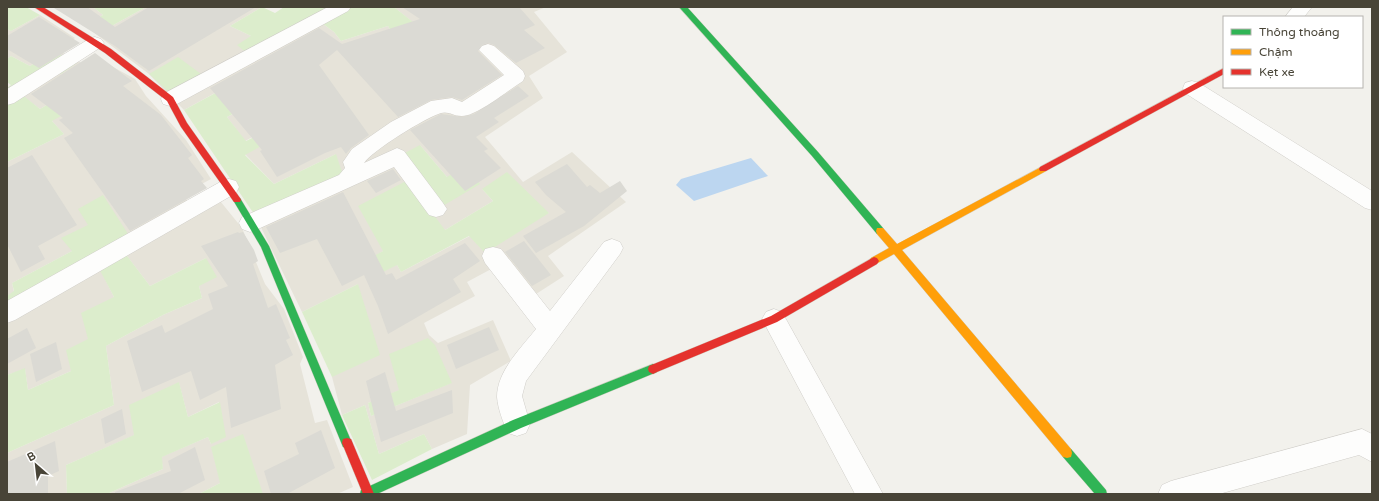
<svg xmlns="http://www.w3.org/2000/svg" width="1379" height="501" font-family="'Varela Round',sans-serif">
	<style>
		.residential { fill: #e6e3d9; fill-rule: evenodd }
		.green { fill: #dcedcc }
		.water { fill: #bcd6f0 }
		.building { fill: #dbdad4 }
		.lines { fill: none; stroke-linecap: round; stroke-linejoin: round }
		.street-casing { stroke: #d0cec9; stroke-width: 1 }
		.fast-casing { stroke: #d2cfc3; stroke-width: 1 }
		.slow-casing { stroke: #d2cfc3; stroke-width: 1 }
		.jam-casing { stroke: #d2cfc3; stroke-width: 1 }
		.street { fill: #fdfdfc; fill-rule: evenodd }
		.fast { fill: #30b455; fill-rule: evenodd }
		.slow { fill: #ff9f0a; fill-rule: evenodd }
		.jam { fill: #e5322d; fill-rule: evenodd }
	</style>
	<rect width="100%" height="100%" fill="#f2f1ec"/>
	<g class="residential">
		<path d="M60,7H93L103,15L88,24L99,33L146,7H262L230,26L251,36L315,18L334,32L341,41L388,26L403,51L437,42L394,7H546L534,12L567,52L529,76L543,98L485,137L523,182L572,152L626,202L548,256L564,276L522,303L495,267L467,282L475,296L424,323L429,335L438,343L493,320L511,361L470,385L467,434L432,449L424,434L379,454L365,405L342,415L332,377L358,284L302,312L256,217L336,154L274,184L245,154L293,128L286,120L245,141L227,117L288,86L266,65L184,110L149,74ZM420,145L447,177L441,207ZM482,189L549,213L470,236L401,272L397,265L372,258L383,251L445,230L493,201ZM451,383L371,416L368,403L400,390Z"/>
		<polygon points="40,15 75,38 58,50 92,69 104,62 135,79 146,96 186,140 211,179 183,194 189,204 212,191 242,228 265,284 284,309 303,357 300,364 315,423 327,420 353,487 337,494 263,494 220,483 199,494 107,494 163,469 161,457 208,437 211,444 219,402 188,417 179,383 135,435 66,465 67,494 7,494 7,453 114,405 106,346 163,315 202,298 199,286 206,258 150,286 127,256 89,225 72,251 12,283 14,292 7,296 7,162 64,134 52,121 75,88 40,109 19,93 76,63 54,51 30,66 11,56 7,59 7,29 11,31"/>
		<polygon points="96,261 114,297 71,371 28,390 25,369 7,375 7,310"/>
	</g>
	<g class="green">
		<polygon points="7,7 26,7 40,15 11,31 7,29"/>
		<polygon points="93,7 146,7 99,33 87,24 103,15"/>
		<polygon points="262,7 275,13 284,7 394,7 438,42 403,51 388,26 341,41 334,32 315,18 248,54 237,45 251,36 230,26"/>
		<polygon points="54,51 77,63 61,74 56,71 20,93 40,109 75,88 90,100 52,121 64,134 7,162 7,88 11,85 7,82 7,59 11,56 30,66"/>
		<polygon points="178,57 205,77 172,95 149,74"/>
		<polygon points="267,65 288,85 227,117 246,141 287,120 294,128 245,155 274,184 336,154 344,178 256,217 184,110"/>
		<polygon points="420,145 447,177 465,166 480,184 441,207 401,155"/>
		<polygon points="507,172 549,213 485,253 469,236 401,272 397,265 381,273 372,257 383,251 358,206 408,180 445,230 493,201 482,189"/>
		<polygon points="103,195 130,237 118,244 150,286 206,258 217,277 199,286 202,298 163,315 106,346 114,405 7,453 7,375 25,368 28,390 71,371 66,350 88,339 81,313 114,297 95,261 7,310 7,296 14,291 12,283 72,251 61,238 88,225 78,209"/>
		<polygon points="358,284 380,355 332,377 302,312"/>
		<polygon points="428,338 435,345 452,383 371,416 368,403 399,390 389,354"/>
		<polygon points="179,382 188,417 220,402 226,437 211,444 208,437 162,457 163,469 107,494 67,494 66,465 134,435 129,405"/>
		<polygon points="365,405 379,454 424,434 432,449 372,480 342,415"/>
		<polygon points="243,434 263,494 199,494 220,483 211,447"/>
	</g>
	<polygon class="water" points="751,158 768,176 694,201 676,185 681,179"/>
	<g class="building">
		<polygon points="56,7 87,7 115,27 149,7 256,7 149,71 115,46 54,8"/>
		<polygon points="402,7 519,7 535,25 524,30 545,48 516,63 494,45 488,43 482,45 478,51 502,75 462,100 452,97 431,100 398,117 337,50 319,65 369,135 351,148 346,154 341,147 325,153 277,177 260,151 262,150 210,88 319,28 342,44 420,19"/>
		<polygon points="39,17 80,43 39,68 7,49 7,36"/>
		<polygon points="95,53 132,81 123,86 161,115 192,155 188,158 204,179 201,181 207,188 130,231 64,138 73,133 59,120 63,118 31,94"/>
		<polygon points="518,86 529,96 494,118 499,122 476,137 488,149 484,151 501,168 465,191 410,130 441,114 463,117 474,114"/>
		<polygon points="32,155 77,225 38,246 45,259 21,272 7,244 7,168"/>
		<polygon points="567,164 587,187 590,185 600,193 620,181 627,191 584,226 536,253 523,236 566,212 546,195 535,182"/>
		<polygon points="393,169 401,180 376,193 367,181"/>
		<polygon points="343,192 386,275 392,273 396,280 465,243 480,261 453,279 461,292 388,334 378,306 364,275 342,286 317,239 280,253 266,227"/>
		<polygon points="238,232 239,233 243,232 254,250 258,261 253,264 268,308 276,304 290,338 286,340 293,355 275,365 281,409 231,428 226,387 200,400 191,371 142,392 127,341 162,325 165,333 213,309 208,294 228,286 201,246"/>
		<polygon points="524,241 551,275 532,286 505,252"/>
		<polygon points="489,327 499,350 456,369 447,345"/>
		<polygon points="27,328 36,348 7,364 7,339"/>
		<polygon points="56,342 62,369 36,382 30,354"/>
		<polygon points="385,372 396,411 452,390 453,413 381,442 366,381"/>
		<polygon points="122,409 126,434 105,444 101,419"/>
		<polygon points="321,430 335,468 287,494 271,494 264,471 299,454 295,443"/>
		<polygon points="55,441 59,471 48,476 48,494 7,494 7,462"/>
		<polygon points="195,447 205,480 178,494 115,494 115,492 171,471 168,461"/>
	</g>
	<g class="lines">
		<g class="street-casing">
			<g id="street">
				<polygon points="328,7 351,7 348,11 177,104 170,106 163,104 161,99 163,94"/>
				<polygon points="1293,7 1312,7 1304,17 1285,17"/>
				<polygon points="95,37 101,39 104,43 101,47 14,103 7,105 7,89 89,39"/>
				<path d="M488,44L494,46L523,71L525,76L523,81C507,91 491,105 473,113C457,121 451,110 441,113C425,118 373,150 364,163L397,148L404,151L443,203L447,209L443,215L436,217L429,215L394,167L258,229L250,232L242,229L239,223L242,217L339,175L345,168L343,162L352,149L391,122L431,101L452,98L462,102L504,75L479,50L482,46Z"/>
				<polygon points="1192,81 1199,83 1372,191 1372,210 1365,208 1185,93 1183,88 1185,83"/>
				<polygon points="229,179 236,181 239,187 236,193 15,320 7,323 7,301 222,181"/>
				<path d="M612,239L620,242L623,248L620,254L526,381L522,396L530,424L526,433L517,436L508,433C503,422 498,409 497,397C497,371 521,348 536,329L485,263L482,256L485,249L493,247L501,249L550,311L604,242Z"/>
				<polygon points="774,309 782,312 883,494 855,494 762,319 766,312"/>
				<polygon points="1362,429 1372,434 1372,462 1359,455 1219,494 1158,494 1162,485 1171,481"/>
			</g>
		</g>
		<g class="fast-casing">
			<g id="fast">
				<polygon points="679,7 687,7 818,152 883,228 884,231 883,234 877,234 812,156"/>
				<polygon points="237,197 240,198 269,246 352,443 351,447 347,448 343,447 261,247 233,200"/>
				<polygon points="653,364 657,366 658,369 657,372 521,428 377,494 360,494 361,490 513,420"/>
				<polygon points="1067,448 1071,449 1106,490 1107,494 1095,494 1063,457 1062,453 1063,449"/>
			</g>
		</g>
		<g class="slow-casing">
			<polygon id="slow" points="1043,166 1046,167 1047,169 1046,171 902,250 1071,449 1072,453 1071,457 1067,458 1063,457 894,254 874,265 871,264 869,261 871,258 889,248 877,234 876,231 877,228 883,228 897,244"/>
		</g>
		<g class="jam-casing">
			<g id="jam">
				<polygon points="34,7 43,7 111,49 173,97 187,123 240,198 241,200 240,202 234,202 181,127 167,101 105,53"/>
				<polygon points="1224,68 1224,74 1046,171 1040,171 1039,169 1040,167"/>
				<polygon points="874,257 877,258 879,261 877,264 777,322 657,372 653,374 649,372 648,369 649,366 771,316"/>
				<polygon points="347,438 351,439 374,494 363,494 342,443 343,439"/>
			</g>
		</g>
		<use href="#street" class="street"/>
		<use href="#fast" class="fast"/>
		<use href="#slow" class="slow"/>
		<use href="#jam" class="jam"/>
	</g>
	<rect width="1379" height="501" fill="none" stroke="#484437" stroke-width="16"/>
	<rect x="1223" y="16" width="140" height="72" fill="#ffffff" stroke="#b6b4af"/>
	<rect x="1231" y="29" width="20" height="6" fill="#30b455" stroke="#b6b4af"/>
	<text x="1259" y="36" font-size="12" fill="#484437">Thông thoáng</text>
	<rect x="1231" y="49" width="20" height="6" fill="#ff9f0a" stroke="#b6b4af"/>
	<text x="1259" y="56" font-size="12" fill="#484437">Chậm</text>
	<rect x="1231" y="69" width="20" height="6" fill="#e5322d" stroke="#b6b4af"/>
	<text x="1259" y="76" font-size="12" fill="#484437">Kẹt xe</text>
	<g transform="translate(36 465) rotate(332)" stroke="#ffffff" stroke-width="3" paint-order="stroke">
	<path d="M0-3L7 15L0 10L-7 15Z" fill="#484437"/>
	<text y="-6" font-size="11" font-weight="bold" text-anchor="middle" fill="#484437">B</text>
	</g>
</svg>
